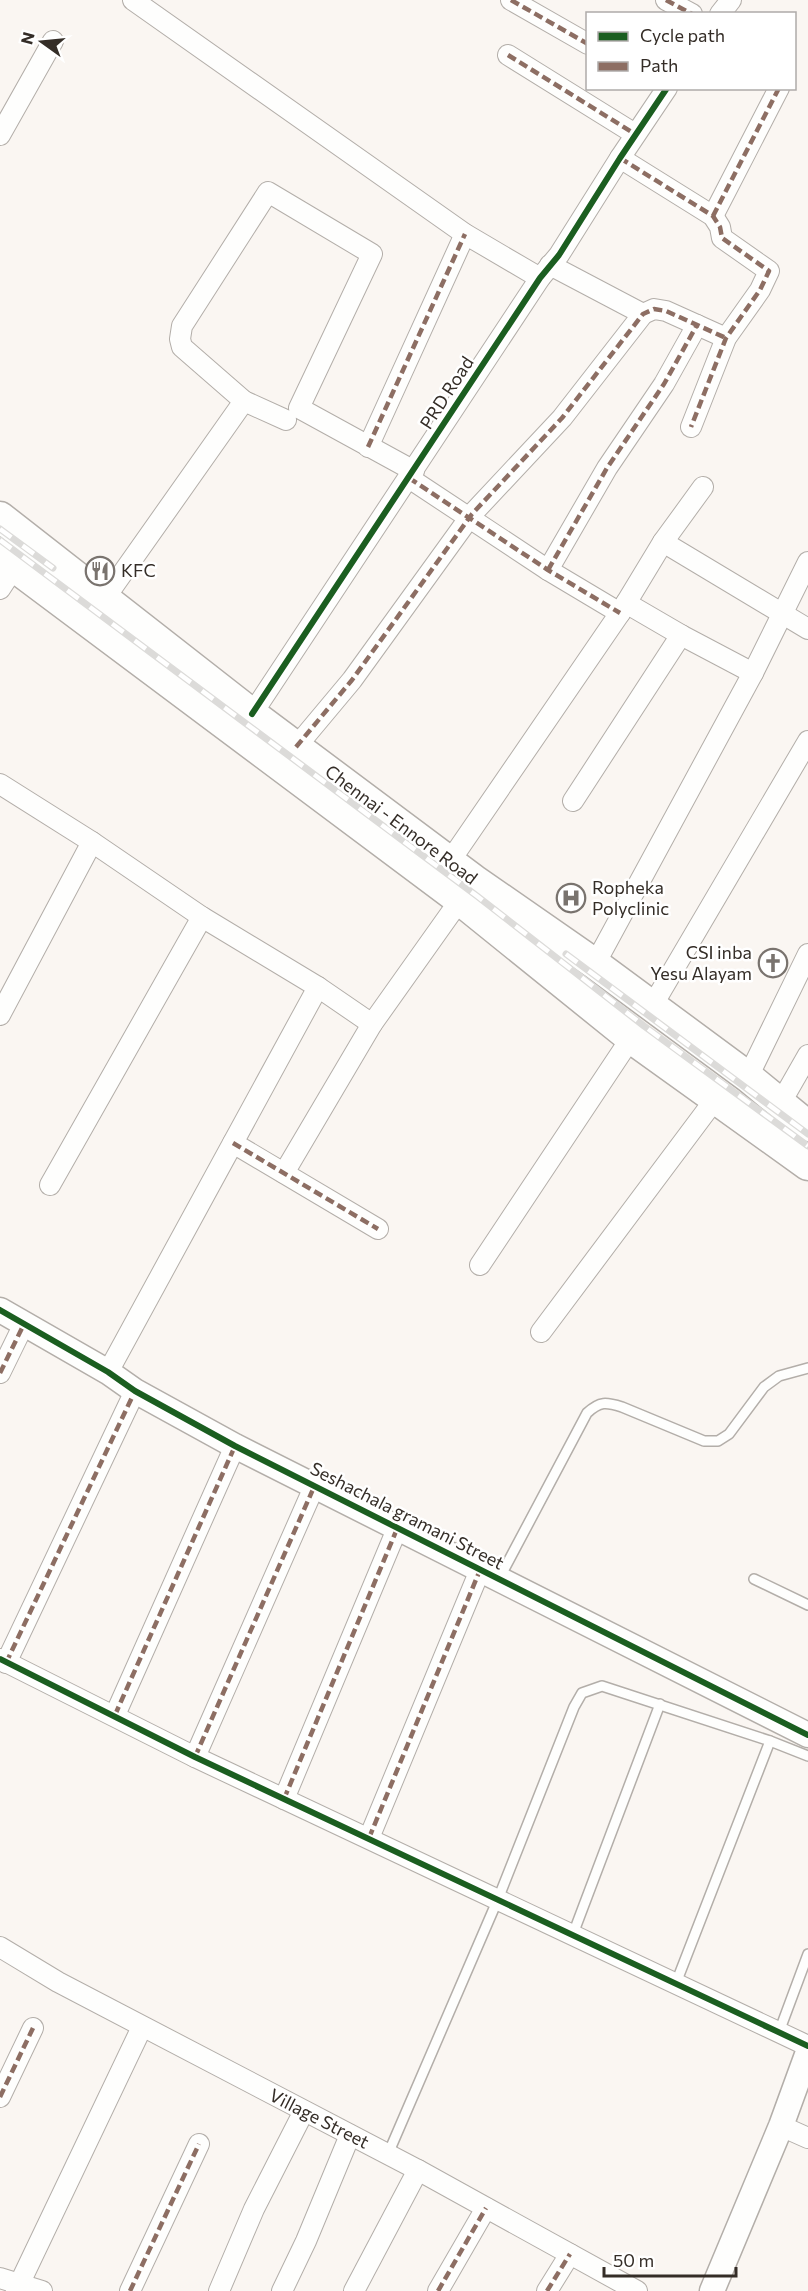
<svg xmlns="http://www.w3.org/2000/svg" width="808" height="2291" font-family="Commissioner,sans-serif">
	<style>
		.lines { fill: none; stroke-linecap: round; stroke-linejoin: round }
		.service-casing { stroke: #b3aea9; stroke-width: 12 }
		.minor-casing { stroke: #b3aea9; stroke-width: 22 }
		.tertiary-casing { stroke: #b3aea9; stroke-width: 27 }
		.primary-casing { stroke: #b3aea9; stroke-width: 33 }
		.service { stroke: #fefefd; stroke-width: 9 }
		.minor { stroke: #fefefd; stroke-width: 20 }
		.tertiary { stroke: #fefefd; stroke-width: 24 }
		.primary { stroke: #fefefd; stroke-width: 30 }
		.rail-casing { stroke: #dcdbd9; stroke-width: 7 }
		.rail { stroke: #fff; stroke-width: 4.5; stroke-dasharray: 14; stroke-linecap: butt }
		.quiet { stroke: #8d6e63; stroke-width: 4.5; stroke-dasharray: 9 4.5; stroke-linecap: butt }
		.cycleway-casing { stroke: #fff; stroke-width: 10 }
		.cycleway { stroke: #1b5e20; stroke-width: 6 }
		.labels { text-anchor: middle; stroke-width: 5; stroke-linejoin: round; paint-order: stroke }
		.street-label { font-size: 18px; fill: #342d27; stroke: #fff }
		.poi-label { font-size: 18px; fill: #342d27; stroke: #fff; text-anchor: start }
	</style>
	<rect width="100%" height="100%" fill="#faf6f2"/>
	<g class="lines">
		<g class="service-casing">
			<g id="service">
				<path d="M500,1577L587,1413C600,1401 606,1402 622,1407L704,1441H718L729,1434L764,1387L779,1376L808,1368"/>
				<polyline points="754,1579 808,1605"/>
				<polyline points="573,1934 660,1704"/>
				<polyline points="676,1983 770,1741"/>
				<polyline points="779,2032 808,1954"/>
				<polyline points="388,2154 498,1899 574,1707 582,1693 602,1686 770,1741 808,1756"/>
			</g>
		</g>
		<g class="minor-casing">
			<g id="minor">
				<polyline points="133,0 465,234 540,278"/>
				<polyline points="511,0 588,44"/>
				<polyline points="666,0 692,14"/>
				<polyline points="720,14 731,0"/>
				<polyline points="508,55 635,134"/>
				<polyline points="0,135 53,41"/>
				<polyline points="620,158 713,216 720,227 722,238 769,271 760,290 726,338 691,427"/>
				<polyline points="713,216 779,88"/>
				<polyline points="550,265 643,314"/>
				<polyline points="286,420 244,401 182,347 180,339 182,326 268,192 372,254 299,408 414,471"/>
				<polyline points="368,447 465,234"/>
				<polyline points="409,478 548,570 620,613"/>
				<polyline points="663,542 808,629"/>
				<polyline points="548,570 607,468 664,384 697,325"/>
				<polyline points="0,589 15,566"/>
				<polyline points="105,598 244,401"/>
				<polyline points="626,603 681,635 753,673"/>
				<polyline points="252,714 540,278 559,255 620,158 667,88"/>
				<polyline points="296,747 352,680 472,514 562,418 643,314 654,309 666,311 726,338"/>
				<polyline points="0,784 92,842 202,917 318,987 372,1024 460,900"/>
				<polyline points="573,801 681,635"/>
				<polyline points="450,861 620,613 663,542 703,487"/>
				<polyline points="595,964 753,673 808,562"/>
				<polyline points="651,1008 808,741"/>
				<polyline points="0,1015 92,842"/>
				<polyline points="748,1077 808,954"/>
				<polyline points="780,1104 808,1055"/>
				<polyline points="233,1143 378,1229"/>
				<polyline points="284,1173 372,1024"/>
				<polyline points="50,1185 202,917"/>
				<polyline points="480,1265 631,1038"/>
				<polyline points="541,1332 716,1098"/>
				<polyline points="108,1372 318,987"/>
				<polyline points="0,1373 24,1324"/>
				<polyline points="0,1659 195,1757 808,2046"/>
				<polyline points="6,1663 135,1391"/>
				<polyline points="115,1715 235,1446"/>
				<polyline points="195,1757 314,1487"/>
				<polyline points="284,1799 397,1529"/>
				<polyline points="369,1838 480,1570"/>
				<polyline points="0,1947 58,1982 418,2170 637,2291"/>
				<polyline points="0,2097 33,2028"/>
				<polyline points="781,2126 808,2138"/>
				<polyline points="0,2278 42,2291"/>
				<polyline points="16,2291 142,2027"/>
				<polyline points="130,2291 199,2144"/>
				<polyline points="219,2291 254,2209 304,2111"/>
				<polyline points="282,2291 306,2241 350,2135"/>
				<polyline points="354,2291 418,2170"/>
				<polyline points="438,2291 486,2208"/>
				<polyline points="547,2291 570,2254"/>
			</g>
		</g>
		<g class="tertiary-casing">
			<g id="tertiary">
				<polyline points="0,1310 108,1372 135,1391 235,1446 808,1735"/>
				<polyline points="712,2291 781,2126 808,2052"/>
			</g>
		</g>
		<g class="primary-casing">
			<g id="primary">
				<polyline points="0,517 252,714 474,880 595,964 748,1077 808,1126"/>
				<polyline points="0,556 460,900 631,1038 808,1165"/>
			</g>
		</g>
		<use href="#service" class="service"/>
		<use href="#minor" class="minor"/>
		<use href="#tertiary" class="tertiary"/>
		<use href="#primary" class="primary"/>
		<g class="rail-casing">
			<g id="rail">
				<polyline points="0,529 53,568"/>
				<polyline points="0,540 477,896 644,1026 808,1146"/>
				<polyline points="566,954 808,1134"/>
			</g>
		</g>
		<use href="#rail" class="rail"/>
		<g class="quiet">
			<polyline points="511,0 588,44"/>
			<polyline points="666,0 692,14"/>
			<polyline points="508,55 635,134"/>
			<polyline points="620,158 713,216 720,227 722,238 769,271 760,290 726,338 691,427"/>
			<polyline points="713,216 779,88"/>
			<polyline points="368,447 465,234"/>
			<polyline points="409,478 548,570 620,613"/>
			<polyline points="548,570 607,468 664,384 697,325"/>
			<polyline points="296,747 352,680 472,514 562,418 643,314 654,309 666,311 726,338"/>
			<polyline points="233,1143 378,1229"/>
			<polyline points="0,1373 24,1324"/>
			<polyline points="6,1663 135,1391"/>
			<polyline points="115,1715 235,1446"/>
			<polyline points="195,1757 314,1487"/>
			<polyline points="284,1799 397,1529"/>
			<polyline points="369,1838 480,1570"/>
			<polyline points="0,2097 33,2028"/>
			<polyline points="130,2291 199,2144"/>
			<polyline points="438,2291 486,2208"/>
			<polyline points="547,2291 570,2254"/>
		</g>
		<g class="cycleway-casing">
			<g id="cycleway">
				<polyline points="252,714 540,278 559,255 620,158 667,88"/>
				<polyline points="0,1310 108,1372 135,1391 235,1446 808,1735"/>
				<polyline points="0,1659 195,1757 808,2046"/>
			</g>
		</g>
		<use href="#cycleway" class="cycleway"/>
	</g>
	<defs>
		<g id="restaurant-ring" transform="scale(1.5)"><circle r="9.5" fill="#fff" stroke="#79736e" stroke-width="1.5"/><path d="M-5-6h1v4h1v-4h1v4h1v-4h1v5L-1.5 .5V6h-2V.5L-5-1ZM5-6V6H3V1.5H1.5Q1.5-4 5-6Z" fill="#79736e"/></g>
		<g id="hospital-ring" transform="scale(1.5)"><circle r="9.5" fill="#fff" stroke="#79736e" stroke-width="1.5"/><path d="M-5-5h3v3.5h4V-5h3V5h-3V1.5h-4V5h-3Z" fill="#79736e"/></g>
		<g id="church-ring" transform="scale(1.5)"><circle r="9.5" fill="#fff" stroke="#79736e" stroke-width="1.5"/><path d="M-1.2-6h2.4v3.5h3.3v2.4h-3.3V6h-2.4V-.1h-3.3v-2.4h3.3Z" fill="#79736e"/></g>
	</defs>
	<g fill-rule="evenodd">
		<use href="#restaurant-ring" x="100" y="571"/>
		<use href="#hospital-ring" x="571" y="898"/>
		<use href="#church-ring" x="773" y="963"/>
	</g>
	<g class="labels">
		<g class="street-label">
			<text transform="translate(447 393) rotate(-57)" y="6">PRD Road</text>
			<text transform="translate(401 825) rotate(37)" y="6">Chennai - Ennore Road</text>
			<text transform="translate(407 1516) rotate(27)" y="6">Seshachala gramani Street</text>
			<text transform="translate(319 2119) rotate(27)" y="6">Village Street</text>
		</g>
		<g class="poi-label">
			<text x="121" y="577">KFC</text>
			<text x="592" y="894">Ropheka<tspan x="592" dy="21">Polyclinic</tspan></text>
			<text x="752" y="959" text-anchor="end">CSI inba<tspan x="752" dy="21">Yesu Alayam</tspan></text>
		</g>
	</g>
	<rect x="586" y="12" width="210" height="78" fill="#ffffff" stroke="#aeaba9" stroke-width="1.5"/>
	<rect x="598" y="32" width="30" height="9" fill="#1b5e20" stroke="#aeaba9" stroke-width="1.5"/>
	<text x="640" y="42" font-size="18" fill="#342d27">Cycle path</text>
	<rect x="598" y="62" width="30" height="9" fill="#8d6e63" stroke="#aeaba9" stroke-width="1.5"/>
	<text x="640" y="72" font-size="18" fill="#342d27">Path</text>
	<g transform="translate(42 42) rotate(285)" stroke="#ffffff" stroke-width="4.5" paint-order="stroke">
	<path d="M0-4.5L10 22L0 15L-10 22Z" fill="#342d27"/>
	<text y="-9" font-size="16" font-weight="bold" text-anchor="middle" fill="#342d27">N</text>
	</g>
	<path d="M604 2267v9h132v-9" fill="none" stroke="#342d27" stroke-width="3"/>
	<text x="613" y="2267" font-size="18" fill="#342d27" stroke="#ffffff" stroke-width="4.5" paint-order="stroke">50 m</text>
</svg>
